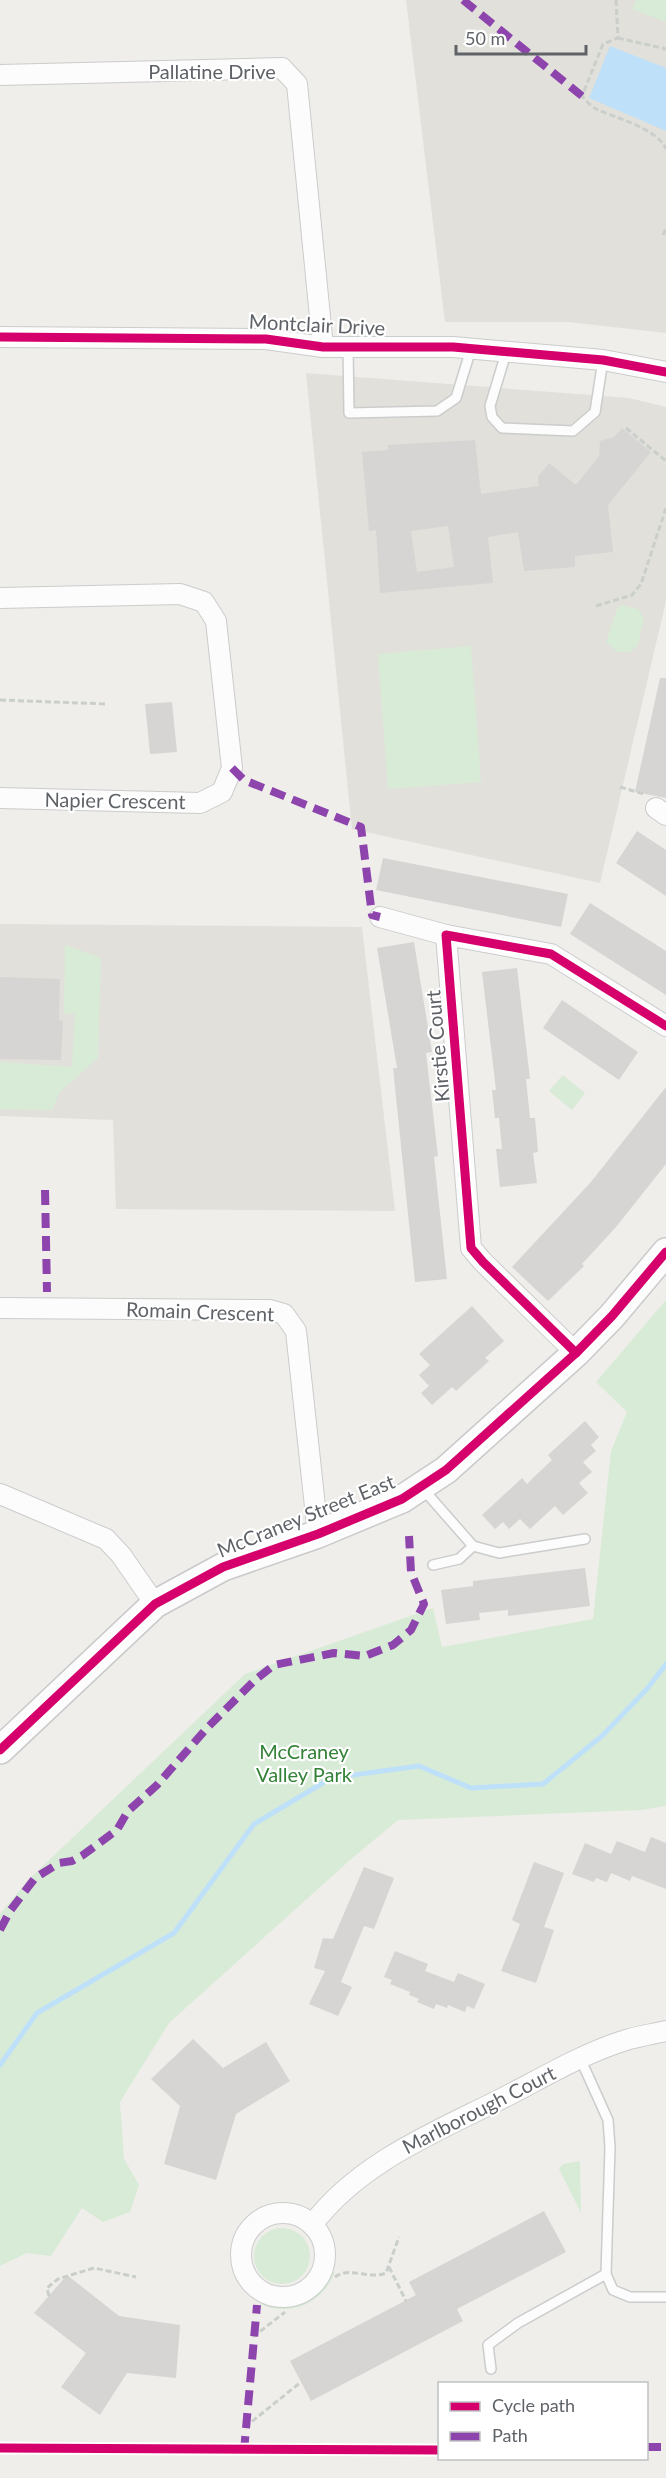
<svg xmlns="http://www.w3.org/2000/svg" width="666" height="2478" font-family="Lato,sans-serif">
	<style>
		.education { fill: #e2e0da }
		.green { fill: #d8ebd6 }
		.water { fill: #bfe0f9 }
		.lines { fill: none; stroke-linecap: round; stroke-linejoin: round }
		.stream { stroke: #bfe0f9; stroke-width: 5 }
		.building { fill: #d6d5d3; fill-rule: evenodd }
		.lane-casing { stroke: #cbcccc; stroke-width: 12 }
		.street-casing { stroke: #cbcccc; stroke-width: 22 }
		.secondary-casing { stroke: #cacacb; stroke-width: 30 }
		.path { stroke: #cacfcc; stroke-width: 3; stroke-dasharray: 6 3; stroke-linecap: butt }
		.lane { stroke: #fdfcfc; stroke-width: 9 }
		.street { stroke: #fdfcfc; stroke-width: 20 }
		.secondary { stroke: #fdfcfc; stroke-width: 27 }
		.quiet { stroke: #8e44ad; stroke-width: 8; stroke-dasharray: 15 8; stroke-linecap: butt }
		.cycleway-casing { stroke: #fff; stroke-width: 13 }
		.cycleway { stroke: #d6006c; stroke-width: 9 }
		.labels { text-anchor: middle; stroke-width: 4.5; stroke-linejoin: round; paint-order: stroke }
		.street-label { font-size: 20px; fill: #5f6368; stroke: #fff }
		.park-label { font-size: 20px; fill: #348238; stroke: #fff }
	</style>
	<rect width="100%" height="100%" fill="#efeeea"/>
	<g class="education">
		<polygon points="406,0 666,0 666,333 568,322 445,322"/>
		<polygon points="306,373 629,398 666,407 666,601 600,883 352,829"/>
		<polygon points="0,924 362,927 395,1211 116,1209 113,1120 0,1116"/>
	</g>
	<g class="green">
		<polygon points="636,0 666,0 666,22 632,9"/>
		<polygon points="621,605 638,609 644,618 638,645 630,652 617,652 606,642 617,609"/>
		<polygon points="471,646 481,782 388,789 378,654"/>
		<polygon points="65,945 101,958 98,1058 60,1092 52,1110 0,1109 0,1062 72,1067 75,1013 64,1014"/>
		<polygon points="563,1075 585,1093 572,1110 549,1091"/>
		<polygon points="666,1300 666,1806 641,1810 398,1820 349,1861 169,2023 120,2102 124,2159 139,2185 130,2212 103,2222 82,2208 51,2256 27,2253 0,2266 0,1914 27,1881 245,1674 433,1608 442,1647 593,1619 611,1451 627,1412 596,1382"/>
		<polygon points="580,2161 581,2213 559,2169 563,2164"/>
		<circle cx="282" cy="2256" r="28"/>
		<path d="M335,2272C323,2303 291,2318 260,2304L264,2298C283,2305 302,2302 317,2287C324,2280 326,2275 335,2272Z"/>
	</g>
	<polygon class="water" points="610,46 666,68 666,131 589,98"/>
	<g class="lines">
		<polyline class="stream" points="0,2065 37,2013 174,1933 254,1824 331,1778 419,1766 471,1788 543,1784 602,1736 647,1689 666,1664"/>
	</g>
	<g class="building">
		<path d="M622,428L651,452L608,505L613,552L575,556V567L524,571L518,532L488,537L493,583L380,593L376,530L369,531L362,452L388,450V445L475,440L481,494L539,486L538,477L549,463L576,485L599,456L600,441L614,437ZM448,526L454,567L417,572L411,531Z"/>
		<polygon points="660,678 666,678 666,798 635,792"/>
		<polygon points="172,702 177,752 150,754 145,704"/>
		<polygon points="637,831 666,850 666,896 616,863"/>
		<polygon points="383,858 568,894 561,927 376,890"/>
		<polygon points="590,903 666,951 666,995 570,934"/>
		<polygon points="414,942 432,1052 426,1053 438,1156 434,1157 447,1279 415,1282 393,1068 397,1068 377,948"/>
		<polygon points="517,968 530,1079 526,1079 530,1118 535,1118 538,1152 533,1153 537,1183 500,1187 496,1149 502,1149 499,1118 495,1118 492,1090 496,1090 482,972"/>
		<polygon points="0,977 60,979 59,1020 63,1021 61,1060 0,1059"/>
		<polygon points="562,1000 638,1052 619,1080 543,1028"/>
		<polygon points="666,1087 666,1164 616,1227 582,1264 584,1266 548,1301 512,1267 591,1182"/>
		<polygon points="472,1306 504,1341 485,1358 489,1361 456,1391 452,1387 432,1405 421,1393 429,1386 419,1375 430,1365 419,1354"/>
		<polygon points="585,1421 599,1437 591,1445 596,1451 583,1462 592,1472 579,1483 588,1493 563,1515 555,1506 530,1529 520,1519 509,1529 503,1522 495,1529 482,1515 522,1478 527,1484 533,1478 552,1460 548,1455"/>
		<polygon points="585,1568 590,1606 508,1616 508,1610 479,1613 480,1620 446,1624 441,1590 473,1586 473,1581"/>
		<polygon points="651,1837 666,1843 666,1889 632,1876 630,1881 611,1873 607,1882 596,1878 594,1882 572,1874 585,1843 611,1854 617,1841 645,1852"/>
		<polygon points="534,1862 564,1873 544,1927 554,1930 536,1983 501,1971 520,1924 512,1920"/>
		<polygon points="364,1867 394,1878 374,1929 364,1926 341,1982 352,1987 338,2016 309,2004 325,1971 314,1968 323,1938 333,1939"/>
		<polygon points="395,1951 428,1964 425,1971 454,1982 458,1973 485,1984 474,2009 467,2006 465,2012 448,2005 447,2008 436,2004 434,2009 417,2002 419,1999 409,1995 410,1992 390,1984 392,1980 384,1977"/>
		<polygon points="193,2039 223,2068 266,2042 290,2081 236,2114 216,2180 164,2164 180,2106 151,2079"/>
		<polygon points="544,2211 566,2252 457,2309 463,2321 311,2401 290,2361 416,2295 409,2282"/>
		<polygon points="67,2275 119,2316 180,2325 176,2378 127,2373 100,2415 61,2387 86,2353 34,2313"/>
	</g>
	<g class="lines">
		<g class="lane-casing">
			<g id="lane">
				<polyline points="348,347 349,413 437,411 456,398 471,349"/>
				<polyline points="506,353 490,406 492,417 502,428 573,431 595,412 603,360"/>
				<polyline points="423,1489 473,1546 499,1553 585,1539"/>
				<polyline points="433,1565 459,1559 473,1546"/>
				<polyline points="580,2058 608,2120 610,2147 606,2274 613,2290 630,2297 666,2297"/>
				<polyline points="491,2369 488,2345 518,2323 606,2274"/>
			</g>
		</g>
		<g class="street-casing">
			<g id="street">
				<polyline points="0,75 282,68 297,84 323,347"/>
				<polyline points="0,337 266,339 323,347 453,347 603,360 666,372"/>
				<polyline points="0,598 180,594 204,602 216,621 232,768 222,792 200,803 0,798"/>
				<polyline points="656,808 666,815"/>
				<polyline points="380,917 446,935"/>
				<polyline points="0,1308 270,1310 284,1314 296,1331 318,1534"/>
				<polyline points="576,1353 483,1262 471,1248 446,935 551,954 666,1026"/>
				<polyline points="0,1494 106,1539 121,1555 155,1604"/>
				<circle cx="283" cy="2255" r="42"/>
				<path d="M312,2225C358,2164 431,2134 497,2101C539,2080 581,2054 626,2040C639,2036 653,2034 666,2031"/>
			</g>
		</g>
		<g class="secondary-casing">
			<polyline id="secondary" points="0,1750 155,1604 223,1567 318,1534 402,1499 446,1470 576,1353 612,1316 666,1252"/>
		</g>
		<g class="path">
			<path d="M616,0L618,38L603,44L582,96C586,101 591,106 596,109C616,118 658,129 666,149"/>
			<polyline points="618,38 666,49"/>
			<polyline points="663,235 666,229"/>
			<polyline points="626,428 666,461"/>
			<polyline points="596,606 632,595 641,584 666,508"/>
			<polyline points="0,700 108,704"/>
			<polyline points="620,787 644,794"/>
			<polyline points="389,2267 406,2301"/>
			<path d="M335,2277C349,2266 370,2280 386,2273L399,2237"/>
			<polyline points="49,2296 47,2288 58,2279 94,2268 136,2277"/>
			<polyline points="253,2337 285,2312"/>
			<polyline points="245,2427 301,2382"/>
		</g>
		<use href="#lane" class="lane"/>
		<use href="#street" class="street"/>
		<use href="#secondary" class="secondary"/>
		<g class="quiet">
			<polyline points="463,0 582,96"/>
			<polyline points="232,768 244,780 361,827 372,915 380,917"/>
			<polyline points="45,1190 47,1292"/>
			<polyline points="0,1930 10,1911 35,1878 59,1863 72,1861 83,1855 117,1830 128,1811 157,1785 207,1728 255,1680 274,1665 334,1653 365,1656 393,1645 411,1630 424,1604 411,1572 409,1536"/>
			<polyline points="646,2447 666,2447"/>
			<polyline points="244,2451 257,2305"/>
		</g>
		<g class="cycleway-casing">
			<g id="cycleway">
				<polyline points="0,337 266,339 323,347 453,347 603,360 666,372"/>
				<polyline points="576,1353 483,1262 471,1248 446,935 551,954 666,1026"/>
				<polyline points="0,1750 155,1604 223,1567 318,1534 402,1499 446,1470 576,1353 612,1316 666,1252"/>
				<polyline points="0,2448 440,2450"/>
			</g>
		</g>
		<use href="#cycleway" class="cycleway"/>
	</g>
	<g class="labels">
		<g class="street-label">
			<text x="212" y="79">Pallatine Drive</text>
			<text transform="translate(317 325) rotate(3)" y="7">Montclair Drive</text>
			<text transform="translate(115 801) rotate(1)" y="7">Napier Crescent</text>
			<text transform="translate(438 1046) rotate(-95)" y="7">Kirstie Court</text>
			<text transform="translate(200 1312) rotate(2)" y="7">Romain Crescent</text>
			<text transform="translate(306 1516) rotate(-22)" y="7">McCraney Street East</text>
			<text transform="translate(479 2110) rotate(-27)" y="7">Marlborough Court</text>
		</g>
		<g class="park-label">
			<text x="304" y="1759">McCraney<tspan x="304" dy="23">Valley Park</tspan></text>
		</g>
	</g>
	<rect x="438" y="2382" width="210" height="78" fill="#ffffff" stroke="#bfc1c3" stroke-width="1.5"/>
	<rect x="450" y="2402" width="30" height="9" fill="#d6006c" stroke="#bfc1c3" stroke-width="1.5"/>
	<text x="492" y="2412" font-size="18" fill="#5f6368">Cycle path</text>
	<rect x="450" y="2432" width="30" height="9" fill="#8e44ad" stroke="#bfc1c3" stroke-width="1.5"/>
	<text x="492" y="2442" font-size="18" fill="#5f6368">Path</text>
	<path d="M456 45v9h130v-9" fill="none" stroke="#5f6368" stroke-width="3"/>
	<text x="465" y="45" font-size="18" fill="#5f6368" stroke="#ffffff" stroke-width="4.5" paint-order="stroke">50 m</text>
</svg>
